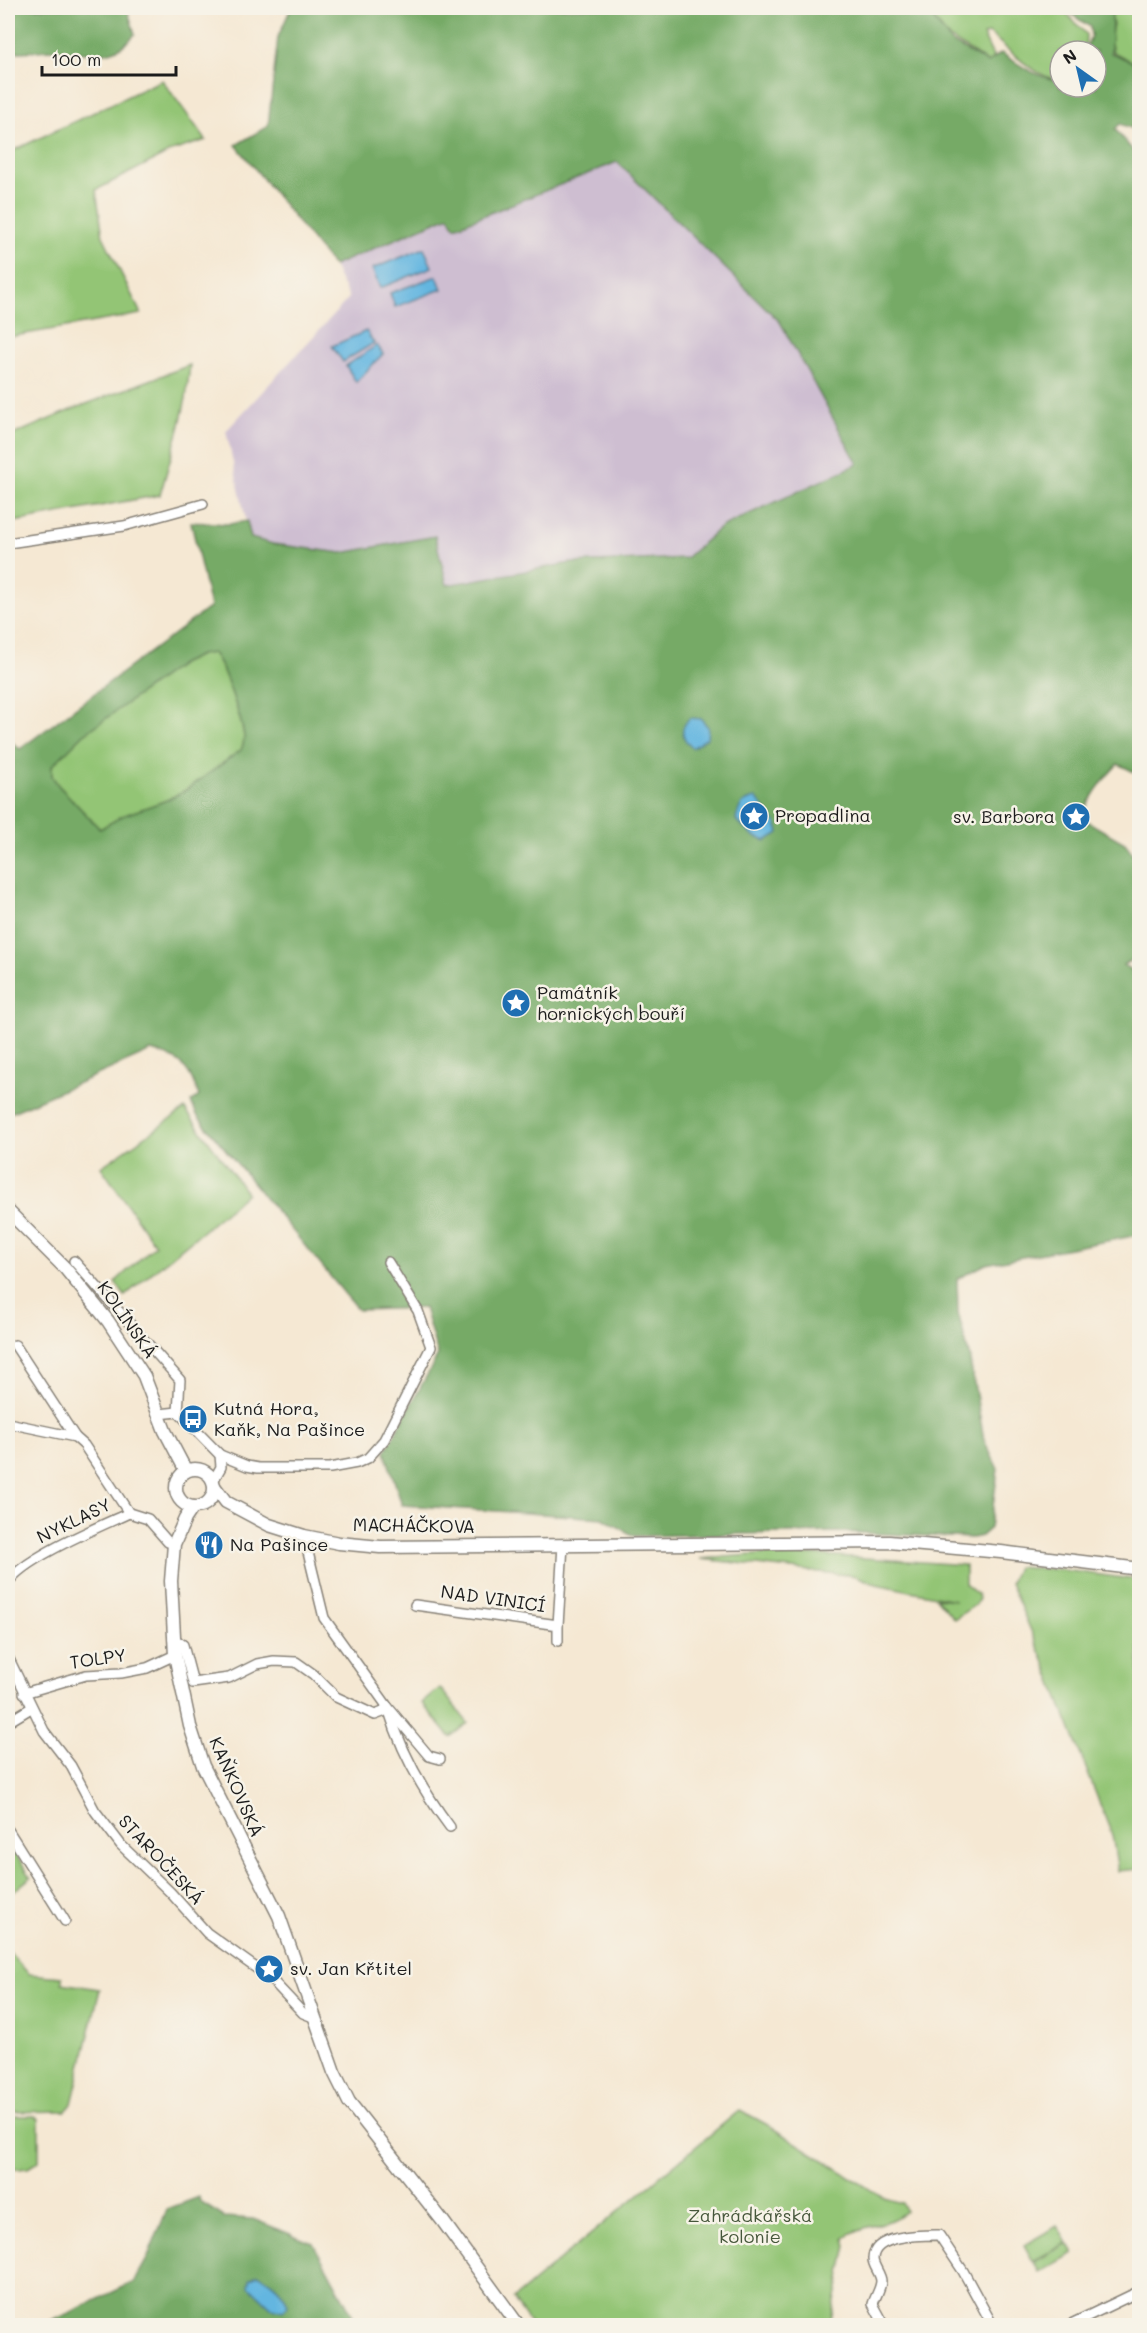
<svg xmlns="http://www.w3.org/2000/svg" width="1147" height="2333" font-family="Mali,sans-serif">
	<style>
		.industrial { fill: #cebed1 }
		.green { fill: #93c575; stroke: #587048; stroke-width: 1.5 }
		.forest { fill: #76aa66; stroke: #496341; stroke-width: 1.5; fill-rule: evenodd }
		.water { fill: #64b6e0; stroke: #40697e; stroke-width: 1.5 }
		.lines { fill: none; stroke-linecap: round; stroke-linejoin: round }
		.minor-casing { stroke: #888278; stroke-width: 12 }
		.tertiary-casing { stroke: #888278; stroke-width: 15 }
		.minor { stroke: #fff; stroke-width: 9 }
		.tertiary { stroke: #fff; stroke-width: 12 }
		.labels { text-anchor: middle; stroke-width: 5; stroke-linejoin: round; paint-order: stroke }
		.poi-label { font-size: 18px; fill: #1c1c1c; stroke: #f7f3e8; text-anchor: start }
		.street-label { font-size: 18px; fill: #1c1c1c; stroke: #f7f3e8 }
		.park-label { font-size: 18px; fill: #46573b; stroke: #f7f3e8 }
	</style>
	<rect width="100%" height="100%" fill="#f7f3e8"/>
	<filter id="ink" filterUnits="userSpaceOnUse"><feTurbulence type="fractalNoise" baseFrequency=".0167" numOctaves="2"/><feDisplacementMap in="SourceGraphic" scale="12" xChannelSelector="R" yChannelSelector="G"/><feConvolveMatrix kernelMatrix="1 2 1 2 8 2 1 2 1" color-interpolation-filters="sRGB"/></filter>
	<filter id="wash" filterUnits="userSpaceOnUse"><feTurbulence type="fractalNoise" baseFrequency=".008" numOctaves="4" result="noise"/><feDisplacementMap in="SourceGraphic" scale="24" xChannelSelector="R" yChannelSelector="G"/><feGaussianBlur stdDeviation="1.35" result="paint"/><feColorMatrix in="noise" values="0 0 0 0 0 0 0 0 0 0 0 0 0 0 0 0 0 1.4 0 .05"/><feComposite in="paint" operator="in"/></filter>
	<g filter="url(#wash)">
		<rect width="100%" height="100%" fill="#f5e8d3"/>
		<polygon class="industrial" points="617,162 779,319 858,464 686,558 571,563 446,585 435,537 342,553 273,544 250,538 226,431 349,298 333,266 449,216 454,227"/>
		<g class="green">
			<path d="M925,8H1053L1068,15L1086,34L1085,51H1060V80C1037,79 1007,48 989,33L983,35L993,56L989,63L948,37Z"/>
			<polygon points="1105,8 1139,8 1139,65 1113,52 1110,39 1113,24"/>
			<polygon points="162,80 206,140 172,151 96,190 103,236 141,314 8,337 8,153"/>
			<polygon points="190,365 186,398 179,429 160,495 8,523 8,437 73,409"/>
			<path d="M212,653C222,659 243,724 244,737C244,742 243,746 241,750L186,790L167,800L122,817L100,829L58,785L52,776V766L83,735L181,664L200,655Z"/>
			<path d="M185,1109L247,1193C208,1229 165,1260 125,1296L115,1282L155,1245L101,1167Z"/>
			<polygon points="764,1554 821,1555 965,1565 965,1584 978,1595 979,1599 975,1605 954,1619 936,1598 955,1600 876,1584 856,1576 700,1559"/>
			<polygon points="1017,1567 1063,1570 1139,1580 1139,1869 1118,1871 1112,1835 1043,1658 1010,1583"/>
			<polygon points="440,1688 468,1723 450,1737 422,1703"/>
			<polygon points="8,1850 13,1850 31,1877 8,1896"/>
			<polygon points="8,1951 29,1974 62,1977 62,1983 100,1989 72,2104 66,2111 8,2112"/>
			<path d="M740,2110L766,2124L884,2198L902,2203L906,2211C888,2227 864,2223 845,2237L847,2246L830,2325H804L763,2320L760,2326L531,2325L513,2299Z"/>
			<polygon points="16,2116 34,2116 39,2119 39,2161 28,2168 8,2170 8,2118"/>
			<polygon points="1057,2226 1067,2243 1033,2261 1024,2245"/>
			<polygon points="1068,2243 1074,2253 1039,2273 1034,2262"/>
		</g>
		<g class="forest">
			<path d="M8,8H127L135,34C111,64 88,51 56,50C40,50 23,53 8,52Z"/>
			<path d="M291,8H925L951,42L988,63L1001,53C1019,64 1038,79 1060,80V87H1096V51H1085L1091,36L1090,27L1062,8H1105L1112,14L1111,53L1140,65L1139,131L1120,124L1115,129L1140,159V775L1118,764C1102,780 1090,797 1081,818L1125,843L1134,855L1139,857V956L1123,965L1139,974V1235L986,1264L957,1279L958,1313L969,1355L984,1440L998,1469L990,1528L981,1536L972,1538L841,1532L634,1536L603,1518L402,1505L385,1452L438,1355L424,1308L358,1310L197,1115L191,1102L199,1096C189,1067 181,1058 151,1051L8,1114V739L20,749L210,607L191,522L229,524L247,521L251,538L273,544L342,553L435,536L447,585L571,563L686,558L721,527L858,464L780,322L617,162L455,227L449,216L333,266L236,145L268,126L278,37ZM212,653C222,659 243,724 244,737C244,742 243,746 241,750L186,790L167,800L122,816L100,829L58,785L52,776V766L83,735L181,664L200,655Z"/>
			<polygon points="199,2197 200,2202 224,2217 253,2219 313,2243 358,2325 42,2326 134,2282 148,2257 167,2209"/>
		</g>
		<g class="water">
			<polygon points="424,248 432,267 380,288 372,269"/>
			<polygon points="437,276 442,289 395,307 390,293"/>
			<polygon points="366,331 374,343 343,362 332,346"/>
			<polygon points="377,345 383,354 356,382 346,366"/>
			<path d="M690,718L701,719L708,727L707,738L692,748C681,737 679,728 690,718Z"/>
			<path d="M756,798L776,823L779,833L766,841L753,836L736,820C739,806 741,801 756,798Z"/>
			<path d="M258,2274C271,2281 284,2290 288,2305L283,2311L272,2308L249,2286L250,2279Z"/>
		</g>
	</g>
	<g filter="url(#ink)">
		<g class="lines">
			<g class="minor-casing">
				<g id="minor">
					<polyline points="8,543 124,526 203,504"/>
					<polyline points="74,1261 180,1380 178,1412"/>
					<polyline points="15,1345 75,1437"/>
					<polyline points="159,1414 178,1412 220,1455 221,1467 213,1481"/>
					<polyline points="8,1423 75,1437 84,1445 129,1513 148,1519 168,1542 174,1544"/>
					<polyline points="220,1455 247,1466 258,1468 330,1468 357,1463 368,1458 384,1440 431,1347 418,1311 388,1262"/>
					<polyline points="304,1536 324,1618 387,1706 429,1756 440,1759"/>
					<path d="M8,1583C21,1559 101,1526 129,1513"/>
					<polyline points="415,1605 558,1625 563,1545"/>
					<polyline points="173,1638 183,1645 193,1683 229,1678 257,1664 274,1661 296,1662 313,1674 336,1697 375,1715 383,1712 387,1706"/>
					<polyline points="558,1641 558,1625"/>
					<polyline points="8,1657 44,1731 71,1766 95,1811 121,1845 170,1892 207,1933 270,1978 303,2013 313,2017"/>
					<polyline points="24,1693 86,1675 121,1673 147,1668 175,1655"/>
					<path d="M389,1711C402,1754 423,1791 450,1827"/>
					<polyline points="8,1722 31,1708"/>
					<polyline points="8,1830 65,1921"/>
					<path d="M885,2326L873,2304C875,2297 881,2288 881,2281C881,2274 873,2266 873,2259C873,2234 923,2235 939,2235L963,2271L993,2326"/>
					<polyline points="1067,2326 1140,2291"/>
				</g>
			</g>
			<g class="tertiary-casing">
				<g id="tertiary">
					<polyline points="8,1211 65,1268 108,1321 144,1376 165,1431 186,1471"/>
					<circle cx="195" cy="1488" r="19"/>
					<polyline points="214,1486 226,1502 269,1525 304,1536 339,1543 380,1547 889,1542 1001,1552 1140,1569"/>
					<polyline points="193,1507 185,1519 174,1544 171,1581 175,1655 190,1726 203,1766 279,1916 334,2072 349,2102 442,2220 519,2326"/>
				</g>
			</g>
			<use href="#minor" class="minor"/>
			<use href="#tertiary" class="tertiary"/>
		</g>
	</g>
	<defs>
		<g id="sight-disc" transform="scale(1.5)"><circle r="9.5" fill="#1f6fb2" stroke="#f7f3e8"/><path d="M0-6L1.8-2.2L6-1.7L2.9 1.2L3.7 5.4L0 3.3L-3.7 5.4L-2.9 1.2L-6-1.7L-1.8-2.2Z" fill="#fff"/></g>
		<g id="bus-disc" transform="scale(1.5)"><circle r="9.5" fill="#1f6fb2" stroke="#f7f3e8"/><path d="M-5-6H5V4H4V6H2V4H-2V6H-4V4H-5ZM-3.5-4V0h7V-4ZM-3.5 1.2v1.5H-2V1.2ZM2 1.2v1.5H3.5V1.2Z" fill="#fff"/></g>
		<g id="restaurant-disc" transform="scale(1.5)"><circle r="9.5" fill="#1f6fb2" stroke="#f7f3e8"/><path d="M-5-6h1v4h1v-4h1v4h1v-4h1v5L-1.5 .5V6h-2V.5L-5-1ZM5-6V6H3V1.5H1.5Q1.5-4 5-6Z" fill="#fff"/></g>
	</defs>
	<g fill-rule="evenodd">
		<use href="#sight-disc" x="754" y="816"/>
		<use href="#sight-disc" x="1076" y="817"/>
		<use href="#sight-disc" x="516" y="1003"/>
		<use href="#bus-disc" x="193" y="1419"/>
		<use href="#restaurant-disc" x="209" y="1545"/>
		<use href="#sight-disc" x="269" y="1969"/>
	</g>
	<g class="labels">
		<g class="poi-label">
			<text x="775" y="822">Propadlina</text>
			<text x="1055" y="823" text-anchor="end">sv. Barbora</text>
			<text x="537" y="999">Památník<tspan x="537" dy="21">hornických bouří</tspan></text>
			<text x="214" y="1415">Kutná Hora,<tspan x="214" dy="21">Kaňk, Na Pašince</tspan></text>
			<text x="230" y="1551">Na Pašince</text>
			<text x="290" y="1975">sv. Jan Křtitel</text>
		</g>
		<g class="street-label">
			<text transform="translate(127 1320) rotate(55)" y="6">KOLÍNSKÁ</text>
			<text transform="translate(74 1521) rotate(-26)" y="6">NYKLASY</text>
			<text transform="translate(414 1526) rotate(1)" y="6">MACHÁČKOVA</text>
			<text transform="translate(493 1599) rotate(8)" y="6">NAD VINICÍ</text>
			<text transform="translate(98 1659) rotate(-8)" y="6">TOLPY</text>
			<text transform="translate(236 1787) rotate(66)" y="6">KAŇKOVSKÁ</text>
			<text transform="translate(161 1860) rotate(47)" y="6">STAROČESKÁ</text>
		</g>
		<g class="park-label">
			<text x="750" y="2222">Zahrádkářská<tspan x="750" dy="21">kolonie</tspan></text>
		</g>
	</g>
	<rect width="1147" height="2333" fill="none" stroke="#f7f3e8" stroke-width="30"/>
	<g transform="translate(1078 69) rotate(326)"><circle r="28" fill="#f7f3e8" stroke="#9f9d96" stroke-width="1.5"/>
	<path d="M0-4.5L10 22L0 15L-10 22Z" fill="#1f6fb2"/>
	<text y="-9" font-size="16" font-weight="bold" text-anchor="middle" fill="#1c1c1c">N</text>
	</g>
	<path d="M42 66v9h134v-9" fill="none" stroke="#1c1c1c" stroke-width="3"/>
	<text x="51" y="66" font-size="18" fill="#1c1c1c" stroke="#f7f3e8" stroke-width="4.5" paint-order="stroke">100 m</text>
</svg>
